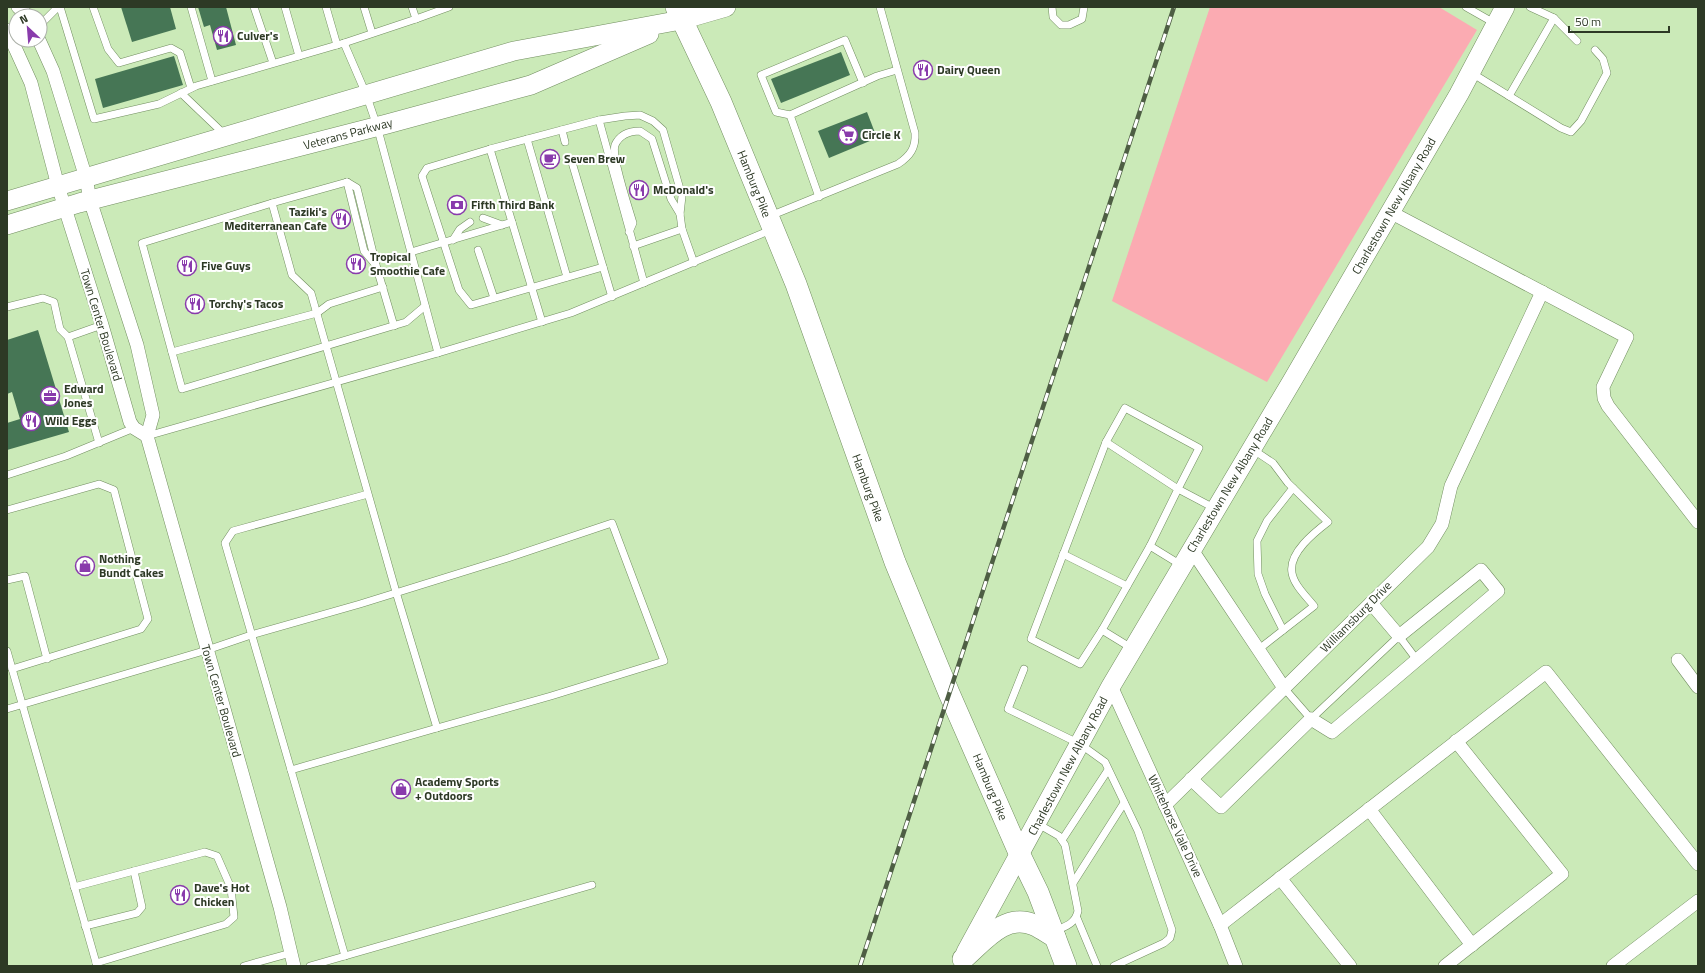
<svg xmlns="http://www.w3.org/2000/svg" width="1705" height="973" font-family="'Titillium Web',sans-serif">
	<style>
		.green { fill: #fbabb2 }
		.building { fill: #467655 }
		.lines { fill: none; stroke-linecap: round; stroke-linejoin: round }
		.service-casing { stroke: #728e60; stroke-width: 8 }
		.minor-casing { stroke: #728e60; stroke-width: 14 }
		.secondary-casing { stroke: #728e60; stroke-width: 20 }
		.primary-casing { stroke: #728e60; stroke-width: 22 }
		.service { stroke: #fff; stroke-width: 7 }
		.minor { stroke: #fff; stroke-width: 13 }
		.secondary { stroke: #fff; stroke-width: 19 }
		.primary { stroke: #fff; stroke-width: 21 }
		.rail-casing { stroke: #4e5e44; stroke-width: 4.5 }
		.rail { stroke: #fff; stroke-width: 3; stroke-dasharray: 9; stroke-linecap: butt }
		.labels { text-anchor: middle; stroke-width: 4; stroke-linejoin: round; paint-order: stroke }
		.poi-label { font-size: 12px; font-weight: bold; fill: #2d3925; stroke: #fff; text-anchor: start }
		.street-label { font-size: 12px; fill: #2d3925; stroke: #fff }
	</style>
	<rect width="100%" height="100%" fill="#cbeab8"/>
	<polygon class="green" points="1210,7 1439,7 1477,30 1267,382 1112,301"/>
	<g class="building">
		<polygon points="121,7 170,7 176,29 132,42"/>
		<polygon points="198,7 226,7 236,45 217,50 210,25 204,27"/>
		<polygon points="841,52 850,75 781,103 771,79"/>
		<polygon points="174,56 183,85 103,108 95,79"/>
		<polygon points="867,112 877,138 829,158 818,131"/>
		<polygon points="38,330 69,432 7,450 7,423 20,419 12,392 7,394 7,340"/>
	</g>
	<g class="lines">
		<g class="service-casing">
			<g id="service">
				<polyline points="60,7 94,119 159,104 196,86 344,43 366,94 377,126 438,353 147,436"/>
				<polyline points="93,7 108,49 119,63 171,48 180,53 191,88"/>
				<polyline points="191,7 212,81"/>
				<polyline points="254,7 273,63"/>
				<polyline points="285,7 299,56"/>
				<polyline points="326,7 337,45"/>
				<polyline points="364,7 372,33"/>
				<polyline points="1052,7 1053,17 1061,25 1069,25 1082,19 1084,7"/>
				<polyline points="1466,7 1496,24"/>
				<polyline points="1530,7 1554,18 1577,41"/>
				<polyline points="416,19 449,7"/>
				<polyline points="40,25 58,7"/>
				<polyline points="344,43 416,19 412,7"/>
				<polyline points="1470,72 1561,128 1571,132 1581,121 1607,73 1603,59 1595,50"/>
				<polyline points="181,93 225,135"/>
				<polyline points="1509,96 1554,18"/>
				<polyline points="790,115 776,112 761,75 845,40 863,83"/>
				<polyline points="562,130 565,142"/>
				<polyline points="527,139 567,277"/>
				<polyline points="490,149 427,168 422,176 459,290 471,305 603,267"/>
				<polyline points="571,159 612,297"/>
				<polyline points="347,182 364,251 375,264"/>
				<polyline points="819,197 790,115 877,76 897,70"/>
				<polyline points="272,203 347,182 357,188 376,265 394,326"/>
				<path d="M770,216L898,164C910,156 916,148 915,133L880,7"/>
				<polyline points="483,218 502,225"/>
				<path d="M629,232L633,223C629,209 611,156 615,145C620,134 629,131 640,131L652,139L671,199L680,214"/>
				<polyline points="453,240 460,229 470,222"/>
				<polyline points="633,246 682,229"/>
				<polyline points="478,250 494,298"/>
				<polyline points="411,252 512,222"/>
				<polyline points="644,283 599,120 625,116 640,115 653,121 663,130 682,196 680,214 682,229 694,263"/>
				<polyline points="7,307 43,298 54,302 60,329 68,337 99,443"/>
				<polyline points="542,322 490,149 599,120"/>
				<polyline points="68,337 102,325"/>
				<polyline points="172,352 317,313 329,304 383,287"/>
				<polyline points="438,353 571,313 771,230"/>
				<path d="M1252,449L1273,463L1288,483L1328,522C1315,532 1288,553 1292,573C1294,585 1306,596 1314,606L1259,649"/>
				<polyline points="7,475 66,456 134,428"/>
				<polyline points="368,494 233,531 225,543 291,770 437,728 396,592 311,293 292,275 272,203 142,243 182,389 406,322 425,306"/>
				<polyline points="7,510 99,484 114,490 148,619 141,629 12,669"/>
				<polyline points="1150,546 1178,489 1106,442 1125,408 1199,448 1178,489 1216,509"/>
				<polyline points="1063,554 1127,586"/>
				<polyline points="7,580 25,576 47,659"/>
				<polyline points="1102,630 1080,664 1031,639 1106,442"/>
				<polyline points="1283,630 1265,594 1258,574 1257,541 1267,521 1293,488"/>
				<polyline points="1133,649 1102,630 1150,546 1181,565"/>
				<polyline points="7,651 97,966"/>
				<polyline points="1024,669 1008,709 1080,744 1105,762 1138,831 1172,930 1170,938 1164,943 1114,966"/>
				<polyline points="1284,688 1311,719 1399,636 1417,660"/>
				<polyline points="7,709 207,650 251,635 360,604 508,558 612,523 664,661 551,696 437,728"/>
				<polyline points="291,770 345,956"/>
				<path d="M1038,824L1059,836L1065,845L1078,911C1075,924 1066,926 1055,931"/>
				<polyline points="1062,840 1108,770"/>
				<polyline points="1073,883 1124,803"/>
				<polyline points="74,887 205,852 217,856 231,888 234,917 226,924 96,963"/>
				<polyline points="1077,918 1097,966"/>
				<polyline points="85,926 137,913 142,907 134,871"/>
				<polyline points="244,966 291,953"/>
				<polyline points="310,966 592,885"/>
			</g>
		</g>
		<g class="minor-casing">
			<g id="minor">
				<polyline points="18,7 28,16"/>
				<polyline points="7,30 31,83 58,186 102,325 130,422 134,428 147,436"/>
				<polyline points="39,40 53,71 86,178 90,200 137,345 153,415 147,436 280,907 294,966"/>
				<polyline points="1390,212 1627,337 1603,387 1604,398 1608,406 1698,522"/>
				<polyline points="1192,550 1284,688"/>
				<polyline points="1678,660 1698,687"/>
				<polyline points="1111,686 1220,925 1236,966"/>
				<polyline points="1191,779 1221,807 1311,719 1332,732 1498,591 1481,570 1399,636 1371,603"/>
				<polyline points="1165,805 1428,547 1442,524 1451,486 1542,292"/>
				<polyline points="1369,809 1472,945"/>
				<polyline points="1280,878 1350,966"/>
				<polyline points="1220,925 1546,672 1698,864"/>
				<polyline points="1445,966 1562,874 1456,741"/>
				<polyline points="1613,966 1698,901"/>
			</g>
		</g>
		<g class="secondary-casing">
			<g id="secondary">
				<polyline points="7,201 514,51 681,20 726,7"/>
				<polyline points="7,225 79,203 387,124 531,85 649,34"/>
				<polyline points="966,952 1111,686 1292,381 1459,94 1505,7"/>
			</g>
		</g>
		<g class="primary-casing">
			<g id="primary">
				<polyline points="676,7 721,102 796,284 895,562 949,693 1020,855 1038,892 1066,966"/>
				<path d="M963,959C983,942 1005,912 1034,925C1041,928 1048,933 1055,937"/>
			</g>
		</g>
		<use href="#service" class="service"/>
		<use href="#minor" class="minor"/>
		<use href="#secondary" class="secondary"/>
		<use href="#primary" class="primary"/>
		<g class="rail-casing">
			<polyline id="rail" points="860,966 1174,7"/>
		</g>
		<use href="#rail" class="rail"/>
	</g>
	<defs>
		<g id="restaurant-ring" transform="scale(1)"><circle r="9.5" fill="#fff" stroke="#893bac" stroke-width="1.5"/><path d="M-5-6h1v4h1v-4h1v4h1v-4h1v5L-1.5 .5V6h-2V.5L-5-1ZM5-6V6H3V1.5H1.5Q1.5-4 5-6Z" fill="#893bac"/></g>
		<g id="supermarket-ring" transform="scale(1)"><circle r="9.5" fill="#fff" stroke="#893bac" stroke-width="1.5"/><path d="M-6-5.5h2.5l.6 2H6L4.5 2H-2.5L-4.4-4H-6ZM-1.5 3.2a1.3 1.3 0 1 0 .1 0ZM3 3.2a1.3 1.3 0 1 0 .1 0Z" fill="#893bac"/></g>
		<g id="cafe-ring" transform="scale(1)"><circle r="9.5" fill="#fff" stroke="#893bac" stroke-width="1.5"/><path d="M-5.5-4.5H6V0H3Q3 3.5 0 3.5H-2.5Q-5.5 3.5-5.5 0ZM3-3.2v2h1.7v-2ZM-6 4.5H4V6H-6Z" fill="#893bac"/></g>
		<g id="bank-ring" transform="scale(1)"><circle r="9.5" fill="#fff" stroke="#893bac" stroke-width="1.5"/><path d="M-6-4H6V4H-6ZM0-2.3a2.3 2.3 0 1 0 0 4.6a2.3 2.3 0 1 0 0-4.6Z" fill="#893bac"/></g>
		<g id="office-ring" transform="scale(1)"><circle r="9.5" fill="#fff" stroke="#893bac" stroke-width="1.5"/><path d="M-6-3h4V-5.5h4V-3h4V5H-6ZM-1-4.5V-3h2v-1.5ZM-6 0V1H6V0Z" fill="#893bac"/></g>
		<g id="shop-ring" transform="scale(1)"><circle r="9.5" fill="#fff" stroke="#893bac" stroke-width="1.5"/><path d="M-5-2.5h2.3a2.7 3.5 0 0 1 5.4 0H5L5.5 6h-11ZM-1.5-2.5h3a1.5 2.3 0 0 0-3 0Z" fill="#893bac"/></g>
	</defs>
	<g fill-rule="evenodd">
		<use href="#restaurant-ring" x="223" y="36"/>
		<use href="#restaurant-ring" x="923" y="70"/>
		<use href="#supermarket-ring" x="848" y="135"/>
		<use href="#cafe-ring" x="550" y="159"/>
		<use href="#restaurant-ring" x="639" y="190"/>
		<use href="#bank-ring" x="457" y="205"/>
		<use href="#restaurant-ring" x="341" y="219"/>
		<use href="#restaurant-ring" x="356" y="264"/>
		<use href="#restaurant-ring" x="187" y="266"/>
		<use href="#restaurant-ring" x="195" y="304"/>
		<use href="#office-ring" x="50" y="396"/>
		<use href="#restaurant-ring" x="31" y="421"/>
		<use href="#shop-ring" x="85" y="566"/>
		<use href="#shop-ring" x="401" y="789"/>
		<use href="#restaurant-ring" x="180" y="895"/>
	</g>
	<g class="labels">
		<g class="poi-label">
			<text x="237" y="40">Culver's</text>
			<text x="937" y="74">Dairy Queen</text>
			<text x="862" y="139">Circle K</text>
			<text x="564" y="163">Seven Brew</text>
			<text x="653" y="194">McDonald's</text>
			<text x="471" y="209">Fifth Third Bank</text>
			<text x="327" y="216" text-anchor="end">Taziki's<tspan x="327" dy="14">Mediterranean Cafe</tspan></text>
			<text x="370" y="261">Tropical<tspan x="370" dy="14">Smoothie Cafe</tspan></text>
			<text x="201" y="270">Five Guys</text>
			<text x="209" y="308">Torchy's Tacos</text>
			<text x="64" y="393">Edward<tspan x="64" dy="14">Jones</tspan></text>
			<text x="45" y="425">Wild Eggs</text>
			<text x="99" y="563">Nothing<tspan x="99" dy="14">Bundt Cakes</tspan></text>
			<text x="415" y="786">Academy Sports<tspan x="415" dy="14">+ Outdoors</tspan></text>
			<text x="194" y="892">Dave's Hot<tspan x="194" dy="14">Chicken</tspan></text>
		</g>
		<g class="street-label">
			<text transform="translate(348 134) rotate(-15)" y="4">Veterans Parkway</text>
			<text transform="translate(754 184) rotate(68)" y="4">Hamburg Pike</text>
			<text transform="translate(1394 206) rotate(-60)" y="4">Charlestown New Albany Road</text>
			<text transform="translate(101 325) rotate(73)" y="4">Town Center Boulevard</text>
			<text transform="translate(1230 485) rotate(-59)" y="4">Charlestown New Albany Road</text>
			<text transform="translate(868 488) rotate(70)" y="4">Hamburg Pike</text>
			<text transform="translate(1356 617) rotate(-45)" y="4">Williamsburg Drive</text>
			<text transform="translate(221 701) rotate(74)" y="4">Town Center Boulevard</text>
			<text transform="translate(1068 766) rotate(-62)" y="4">Charlestown New Albany Road</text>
			<text transform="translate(990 787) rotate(67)" y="4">Hamburg Pike</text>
			<text transform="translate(1175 826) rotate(65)" y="4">Whitehorse Vale Drive</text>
		</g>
	</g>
	<rect width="1705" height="973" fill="none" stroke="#2d3925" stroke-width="16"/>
	<g transform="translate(28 28) rotate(334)"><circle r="19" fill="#ffffff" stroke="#abb0a8"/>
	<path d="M0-3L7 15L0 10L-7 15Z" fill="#893bac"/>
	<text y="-6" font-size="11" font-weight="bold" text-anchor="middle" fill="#2d3925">N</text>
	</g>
	<path d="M1569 26v6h100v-6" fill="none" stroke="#2d3925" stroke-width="2"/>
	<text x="1575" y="26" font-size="12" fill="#2d3925" stroke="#ffffff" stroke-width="3" paint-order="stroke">50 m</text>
</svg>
